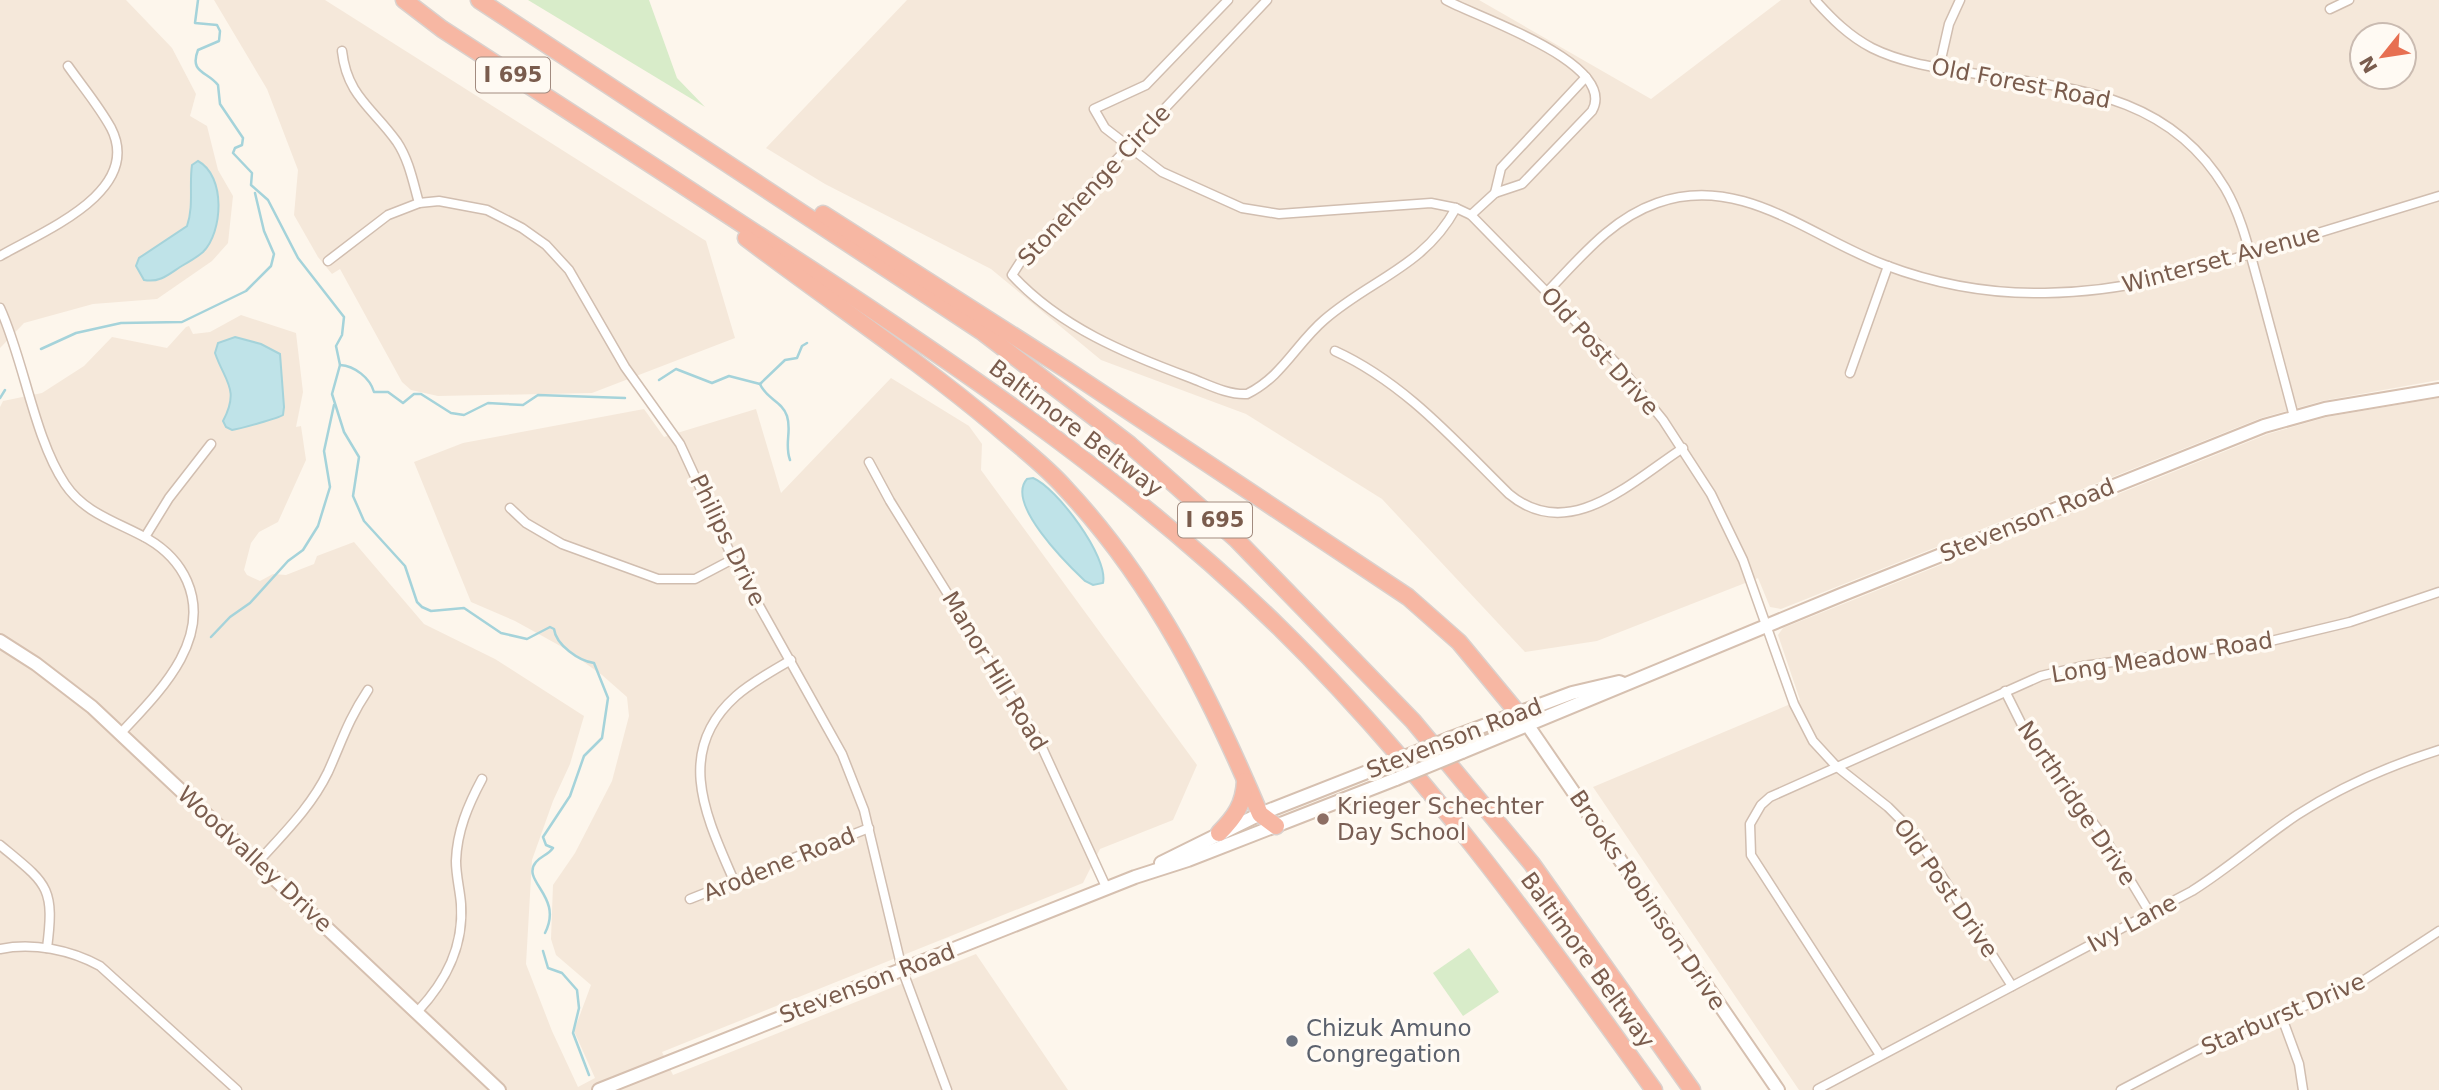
<svg xmlns="http://www.w3.org/2000/svg" width="2439" height="1090" font-family="'DejaVu Sans',sans-serif">
	<style>
		.residential { fill: #f5e8da; fill-rule: evenodd }
		.green { fill: #d8ecc9 }
		.water { fill: #bfe3e8; stroke: #a5d3da; stroke-width: 2 }
		.lines { fill: none; stroke-linecap: round; stroke-linejoin: round }
		.stream { stroke: #a5d3da; stroke-width: 2.5 }
		.street-casing { stroke: #d1beb0; stroke-width: 11 }
		.secondary-casing { stroke: #d6c0b0; stroke-width: 16 }
		.highway-casing { stroke: #dad1cd; stroke-width: 19 }
		.street { stroke: #fff; stroke-width: 8 }
		.secondary { stroke: #fff; stroke-width: 12 }
		.highway { stroke: #f7b7a3; stroke-width: 16 }
		.secondary-bridge-casing { stroke: #d6c0b0; stroke-width: 16; stroke-linecap: butt }
		.secondary-bridge { stroke: #fff; stroke-width: 12 }
		.education-dot { fill: #8d6e63; stroke: #fffaf3; stroke-width: 2.5 }
		.worship-dot { fill: #6b7280; stroke: #fffaf3; stroke-width: 2.5 }
		.labels { text-anchor: middle; stroke-width: 7; stroke-linejoin: round; paint-order: stroke }
		.shield { fill: #fffaf3; stroke: #a28b7f; stroke-width: 2 }
		.shield-label { font-size: 21px; font-weight: bold; fill: #7a5c4d }
		.street-label { font-size: 23px; fill: #7a5c4d; stroke: #fffaf3 }
		.education-label { font-size: 23px; fill: #785e54; stroke: #fffaf3; text-anchor: start }
		.worship-label { font-size: 23px; fill: #5b616d; stroke: #fffaf3; text-anchor: start }
	</style>
	<rect width="100%" height="100%" fill="#fdf6ec"/>
	<g class="residential">
		<polygon points="0,0 126,0 172,48 196,94 190,116 207,126 218,170 233,196 228,243 212,261 157,299 93,304 24,323 0,348"/>
		<polygon points="214,0 325,0 706,241 735,338 592,393 438,396 411,390 402,382 340,269 332,274 318,257 294,215 298,170 267,89"/>
		<path d="M907,0H1479L1651,99L1781,0H2439V380L2322,401L2261,418L1781,609L1770,607L1758,578L1597,641L1525,652L1382,499L1246,414L1101,360L991,269L825,184L766,148ZM2362,35H2404V77H2362Z"/>
		<polygon points="241,315 296,333 303,392 296,427 301,426 306,460 278,522 259,532 251,543 244,570 247,575 260,581 273,574 286,575 314,564 317,556 354,542 424,624 495,659 584,716 570,764 553,801 532,860 526,964 552,1031 578,1087 595,1078 574,1031 591,985 556,955 551,939 553,885 575,853 612,781 629,716 627,697 602,675 564,648 515,621 471,602 414,462 463,443 644,409 664,437 756,409 781,493 891,378 969,426 982,444 981,470 1197,765 1173,820 1100,849 1083,883 662,1052 673,1075 976,954 1068,1090 0,1090 0,407 3,401 42,393 84,366 112,337 167,348 186,327 189,326 193,334 210,332"/>
		<polygon points="2439,398 2439,1090 1799,1090 1593,787 1800,700 1778,635 1783,628 2268,434 2327,417"/>
	</g>
	<g class="green">
		<polygon points="528,0 649,0 677,78 705,107"/>
		<polygon points="1469,948 1499,992 1463,1016 1433,973"/>
	</g>
	<g class="water">
		<path d="M198,161C226,176 223,232 203,252C196,258 187,263 180,267C168,275 159,283 144,280L136,266L139,258L187,226C194,206 189,185 192,165Z"/>
		<path d="M235,337L261,344L280,354L284,407L283,415C279,418 239,429 232,430L226,427L223,421C240,389 225,382 215,353L218,343Z"/>
		<path d="M1033,478C1056,487 1109,557 1103,583L1093,585L1085,581C1067,564 1005,503 1027,479Z"/>
	</g>
	<g class="lines">
		<g class="stream">
			<path d="M198,0L195,23L217,25L220,31L219,41L198,50C189,73 207,71 218,85L220,104L243,138L242,145L235,148L233,153L252,173L251,185L268,200L298,258L344,317L342,335L336,346L340,365L332,394L344,432L359,457L353,496L364,521L405,566L417,602L422,607L431,611L464,608L501,633L527,639L550,627L554,629C556,645 579,661 594,663L608,698L602,738L584,756L570,796L543,837L546,845L553,848C548,855 541,856 536,862C520,881 564,896 545,933"/>
			<polyline points="41,349 76,333 121,323 182,322 246,291 271,266 274,254 264,231 255,193"/>
			<path d="M340,365C355,366 370,378 374,392H388L403,403L414,394H421L451,413L464,415L488,403L523,405L538,395L625,398"/>
			<polyline points="659,380 676,369 712,383 729,376 760,384"/>
			<path d="M760,384C766,399 782,401 787,416C792,431 784,444 790,460"/>
			<polyline points="760,384 785,360 797,358 802,346 807,343"/>
			<polyline points="0,398 5,390"/>
			<polyline points="211,637 230,617 250,603 288,561 303,550 318,526 330,487 324,451 334,405"/>
			<polyline points="543,951 548,968 562,973 577,990 579,1008 573,1033 589,1075"/>
		</g>
		<g class="street-casing">
			<g id="street">
				<polyline points="1228,0 1146,85 1094,109 1105,128 1162,172 1242,208 1279,214 1431,203 1456,208 1471,215 1620,367 1663,420 1711,494 1743,560 1794,704 1813,741 1836,766 1888,807 1915,834 2012,986"/>
				<path d="M1267,0L1021,261L1012,275C1060,327 1126,354 1191,378C1209,385 1228,395 1247,394C1282,377 1296,344 1324,320C1371,279 1424,267 1456,208"/>
				<path d="M1446,0C1476,17 1619,63 1592,111L1522,184L1495,193L1471,215"/>
				<path d="M1815,0C1832,19 1849,36 1872,48C1900,62 1933,67 1964,72C2066,88 2166,90 2225,188C2243,219 2250,255 2260,289C2271,331 2283,374 2294,417"/>
				<polyline points="2330,9 2349,0"/>
				<path d="M342,51C347,96 373,108 397,142C409,160 413,182 419,203"/>
				<polyline points="1939,68 1949,24 1960,0"/>
				<polyline points="1495,193 1501,168 1586,77"/>
				<path d="M0,256C41,232 144,192 111,128C99,106 82,86 68,66"/>
				<polyline points="328,261 388,215 419,203 439,201 487,210 522,228 546,245 569,270 625,367 680,444 733,559 842,754 864,810 902,969 947,1090"/>
				<path d="M1547,292C1580,258 1611,219 1657,203C1741,173 1810,237 1885,265C1935,284 1991,294 2045,293C2127,292 2195,271 2272,247C2328,230 2383,213 2439,196"/>
				<path d="M0,308C24,360 34,438 65,484C85,514 118,522 148,539C165,549 179,563 187,581C213,641 157,694 121,733"/>
				<path d="M1335,351C1405,383 1455,441 1509,494C1569,544 1631,482 1683,448"/>
				<polyline points="1850,373 1888,266"/>
				<polyline points="869,462 890,501 1039,741 1107,889"/>
				<polyline points="510,508 526,523 562,544 658,579 695,579 733,559"/>
				<polyline points="145,537 169,498 211,444"/>
				<polyline points="2005,691 2026,733 2106,840 2150,913"/>
				<path d="M0,845C47,884 55,886 47,948"/>
				<path d="M259,861C284,833 311,807 328,772C342,741 348,720 368,690"/>
				<path d="M734,881C707,818 673,752 736,696C752,682 772,671 791,660"/>
				<polyline points="690,899 869,828"/>
				<path d="M0,949C33,942 71,950 100,966L237,1090"/>
				<path d="M418,1011C446,981 464,947 461,904C460,890 456,876 456,861C457,831 468,805 482,779"/>
				<polyline points="2281,1015 2299,1064 2303,1090"/>
				<polyline points="1880,1055 1751,855 1750,824 1761,805 1770,797 2041,676 2083,666 2271,641 2350,622 2439,592"/>
				<path d="M1818,1089L2192,891C2229,868 2261,839 2297,815C2342,786 2388,766 2439,750"/>
				<polyline points="2121,1090 2213,1042 2355,986 2439,931"/>
			</g>
		</g>
		<g class="secondary-casing">
			<g id="secondary">
				<polyline points="0,641 36,664 92,707 499,1090"/>
				<polyline points="1524,720 1778,1090"/>
				<polyline points="1451,738 1572,693 1619,682 1624,684"/>
				<polyline points="1462,752 1841,595 2264,426 2325,409 2439,390"/>
				<polyline points="1161,863 1260,814 1385,765"/>
				<polyline points="599,1090 1135,877 1188,860 1396,779"/>
			</g>
		</g>
		<g class="highway-casing">
			<g id="highway">
				<path d="M404,0L442,29C566,109 689,189 812,270C976,378 1138,489 1279,627C1422,767 1538,928 1654,1090"/>
				<polyline points="479,0 981,331 1129,444 1236,539 1413,721 1532,864 1692,1090"/>
				<polyline points="823,214 1067,370 1408,597 1459,642 1517,712"/>
				<path d="M746,238C829,301 915,358 995,425C1019,446 1045,465 1066,489C1154,583 1210,696 1260,814L1276,826"/>
				<path d="M1219,833C1235,817 1244,804 1245,781"/>
			</g>
		</g>
		<use href="#street" class="street"/>
		<use href="#secondary" class="secondary"/>
		<use href="#highway" class="highway"/>
		<g class="secondary-bridge-casing">
			<g id="secondary-bridge">
				<polyline points="1385,765 1451,738"/>
				<polyline points="1396,779 1462,752"/>
			</g>
		</g>
		<use href="#secondary-bridge" class="secondary-bridge"/>
	</g>
	<circle class="education-dot" cx="1323" cy="819" r="7"/>
	<circle class="worship-dot" cx="1292" cy="1041" r="7"/>
	<g class="labels">
		<g class="shield">
			<rect x="476" y="57.5" width="74" height="35" rx="5"/>
			<rect x="1178" y="502.5" width="74" height="35" rx="5"/>
		</g>
		<g class="shield-label">
			<text x="513" y="82">I 695</text>
			<text x="1215" y="527">I 695</text>
		</g>
		<g class="street-label">
			<text transform="translate(2021 83) rotate(11)" y="8">Old Forest Road</text>
			<text transform="translate(1094 185) rotate(-47)" y="8">Stonehenge Circle</text>
			<text transform="translate(2221 259) rotate(-15)" y="8">Winterset Avenue</text>
			<text transform="translate(1600 351) rotate(48)" y="8">Old Post Drive</text>
			<text transform="translate(1076 428) rotate(37)" y="8">Baltimore Beltway</text>
			<text transform="translate(2027 520) rotate(-22)" y="8">Stevenson Road</text>
			<text transform="translate(728 540) rotate(64)" y="8">Philips Drive</text>
			<text transform="translate(2162 657) rotate(-9)" y="8">Long Meadow Road</text>
			<text transform="translate(995 671) rotate(59)" y="8">Manor Hill Road</text>
			<text transform="translate(1454 738) rotate(-21)" y="8">Stevenson Road</text>
			<text transform="translate(2077 803) rotate(56)" y="8">Northridge Drive</text>
			<text transform="translate(255 859) rotate(43)" y="8">Woodvalley Drive</text>
			<text transform="translate(779 864) rotate(-22)" y="8">Arodene Road</text>
			<text transform="translate(1946 888) rotate(55)" y="8">Old Post Drive</text>
			<text transform="translate(1648 900) rotate(56)" y="8">Brooks Robinson Drive</text>
			<text transform="translate(2132 923) rotate(-28)" y="8">Ivy Lane</text>
			<text transform="translate(1588 960) rotate(54)" y="8">Baltimore Beltway</text>
			<text transform="translate(867 983) rotate(-21)" y="8">Stevenson Road</text>
			<text transform="translate(2283 1014) rotate(-23)" y="8">Starburst Drive</text>
		</g>
		<g class="education-label">
			<text x="1337" y="814">Krieger Schechter<tspan x="1337" dy="26">Day School</tspan></text>
		</g>
		<g class="worship-label">
			<text x="1306" y="1036">Chizuk Amuno<tspan x="1306" dy="26">Congregation</tspan></text>
		</g>
	</g>
	<g transform="translate(2383 56) rotate(240)"><circle r="33" fill="#fffaf3" stroke="#cabbb1" stroke-width="2"/>
	<path d="M0-5L12 26L0 18L-12 26Z" fill="#e76f51"/>
	<text y="-10" font-size="19" font-weight="bold" text-anchor="middle" fill="#7a5c4d">N</text>
	</g>
</svg>
